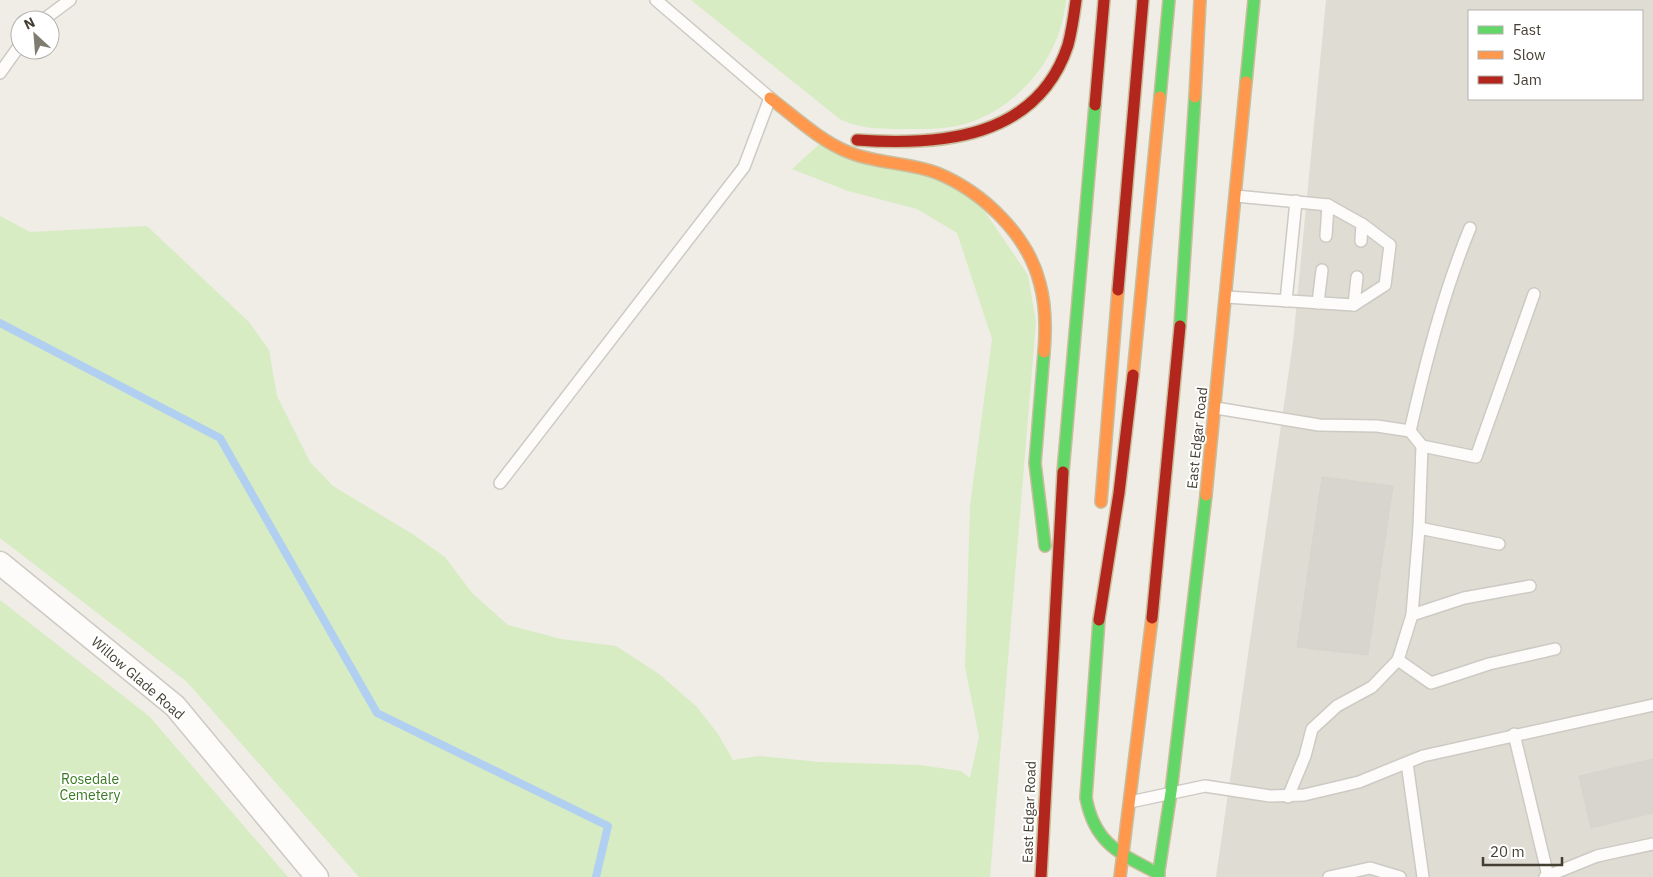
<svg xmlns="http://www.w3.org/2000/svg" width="1653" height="877" font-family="'IBM Plex Sans',sans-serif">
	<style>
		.industrial { fill: #dfdcd4; fill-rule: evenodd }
		.green { fill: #d7ecc3 }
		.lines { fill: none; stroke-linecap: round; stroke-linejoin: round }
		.stream { stroke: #b1d0f1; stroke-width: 8 }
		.building { fill: #d8d5ce; stroke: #d7d4cc }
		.lane-casing { stroke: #cdcac3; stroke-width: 14 }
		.street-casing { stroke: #cdcac3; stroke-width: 25 }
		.fast-casing { stroke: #c9be9e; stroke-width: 14 }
		.slow-casing { stroke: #c9be9e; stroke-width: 14 }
		.jam-casing { stroke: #c9be9e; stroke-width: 14 }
		.lane { stroke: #fdfcfb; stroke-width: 11 }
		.street { stroke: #fdfcfb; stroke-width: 22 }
		.fast { stroke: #63d668; stroke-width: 11 }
		.slow { stroke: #ff974d; stroke-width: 11 }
		.jam { stroke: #b3261e; stroke-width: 11 }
		.labels { text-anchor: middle; stroke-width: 4; stroke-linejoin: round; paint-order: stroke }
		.street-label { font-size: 14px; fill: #443f32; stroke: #fff }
		.park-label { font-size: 14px; fill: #387a21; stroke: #fff }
	</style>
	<rect width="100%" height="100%" fill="#efede6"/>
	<path class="industrial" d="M1326,0H1653V877H1216L1293,342ZM1469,11H1642V99H1469Z"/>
	<g class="green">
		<path d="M691,0H1066C1061,56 1021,105 968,123C947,130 925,129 904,129C878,129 865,129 841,120Z"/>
		<polygon points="825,139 970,190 1028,275 1036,322 990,877 359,877 187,682 0,538 0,216 30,232 147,226 249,322 269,350 277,396 310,462 333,486 414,535 445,557 472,593 508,625 561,639 616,646 659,674 697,707 718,734 733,760 759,756 820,762 920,765 961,771 970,778 979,737 965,667 970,506 992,339 957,233 917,209 848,191 792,169"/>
		<polygon points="0,600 149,716 288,877 0,877"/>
	</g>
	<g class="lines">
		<polyline class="stream" points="0,323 220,438 377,713 608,826 596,877"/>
	</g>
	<g class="building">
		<polygon points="1322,477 1393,486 1368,655 1297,647"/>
		<polygon points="1653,759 1653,813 1591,828 1579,776"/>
	</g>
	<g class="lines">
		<g class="lane-casing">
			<g id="lane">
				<polyline points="43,20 70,0"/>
				<polyline points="0,73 20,45"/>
				<polyline points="1236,196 1328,205 1362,224 1361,241"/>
				<polyline points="1326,236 1328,205"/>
				<polyline points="1226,297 1354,305 1357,277"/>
				<polyline points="1286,301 1296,201"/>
				<polyline points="1318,303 1322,270"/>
				<polyline points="1354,305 1385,285 1390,245 1362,224"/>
				<polyline points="1216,408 1319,425 1377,426 1410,431 1422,446 1419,528"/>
				<path d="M1410,431C1426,361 1443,294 1470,228"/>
				<polyline points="1422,446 1476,457 1534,294"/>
				<polyline points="500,483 744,167 770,98 656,0"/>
				<polyline points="1412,615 1419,528 1499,544"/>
				<polyline points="1398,660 1412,615 1464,598 1530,586"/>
				<polyline points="1514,734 1548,876"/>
				<polyline points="1407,763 1423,877"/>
				<polyline points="1288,797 1305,756 1312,729 1337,706 1372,687 1398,660 1431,683 1489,664 1555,649"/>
				<polyline points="1130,802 1205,786 1270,796 1304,795 1359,782 1423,756 1653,705"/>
				<polyline points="1329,877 1370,868 1400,877"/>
				<polyline points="1545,877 1597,856 1653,844"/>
			</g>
		</g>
		<g class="street-casing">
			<polyline id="street" points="0,563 175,706 317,877"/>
		</g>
		<g class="fast-casing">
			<g id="fast">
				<polyline points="1246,82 1254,0"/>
				<polyline points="1160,97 1169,0"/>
				<polyline points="1180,326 1195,97"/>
				<polyline points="1044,352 1035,463 1045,546"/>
				<polyline points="1063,472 1095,105"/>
				<path d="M1099,620L1086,798C1095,845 1121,854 1159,874"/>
				<polyline points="1158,877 1171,792 1206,495"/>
			</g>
		</g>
		<g class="slow-casing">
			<g id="slow">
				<polyline points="1195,97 1200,0"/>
				<path d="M770,98C795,117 819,140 848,152C877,164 908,162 937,173C983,192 1028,235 1040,284C1046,306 1046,329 1044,352"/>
				<polyline points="1133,375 1160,97"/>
				<polyline points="1206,495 1246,82"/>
				<polyline points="1101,502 1118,290"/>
				<polyline points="1120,877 1152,618"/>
			</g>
		</g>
		<g class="jam-casing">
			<g id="jam">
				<polyline points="1095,105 1104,0"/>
				<path d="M857,140C940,146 1037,139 1068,45C1072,30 1074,15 1076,0"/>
				<polyline points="1118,290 1143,0"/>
				<polyline points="1152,618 1180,326"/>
				<polyline points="1099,620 1119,493 1133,375"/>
				<polyline points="1041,877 1063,472"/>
			</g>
		</g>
		<use href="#lane" class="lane"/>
		<use href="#street" class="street"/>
		<use href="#fast" class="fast"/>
		<use href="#slow" class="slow"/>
		<use href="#jam" class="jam"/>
	</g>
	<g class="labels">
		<g class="street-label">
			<text transform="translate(1197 438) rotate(-84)" y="5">East Edgar Road</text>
			<text transform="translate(138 678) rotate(41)" y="5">Willow Glade Road</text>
			<text transform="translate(1029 812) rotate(-88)" y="5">East Edgar Road</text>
		</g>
		<g class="park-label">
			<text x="90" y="784">Rosedale<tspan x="90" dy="16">Cemetery</tspan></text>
		</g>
	</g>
	<rect x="1468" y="10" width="175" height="90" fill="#ffffff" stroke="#b4b2ad"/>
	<rect x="1478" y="26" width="25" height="8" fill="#63d668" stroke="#b4b2ad"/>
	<text x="1513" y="35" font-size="15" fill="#443f32">Fast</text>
	<rect x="1478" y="51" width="25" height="8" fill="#ff974d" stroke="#b4b2ad"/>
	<text x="1513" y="60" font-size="15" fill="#443f32">Slow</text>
	<rect x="1478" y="76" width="25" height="8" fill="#b3261e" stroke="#b4b2ad"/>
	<text x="1513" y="85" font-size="15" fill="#443f32">Jam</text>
	<g transform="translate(35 35) rotate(334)"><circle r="24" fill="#ffffff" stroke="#b4b2ad"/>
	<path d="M0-4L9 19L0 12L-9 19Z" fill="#807c71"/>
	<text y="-8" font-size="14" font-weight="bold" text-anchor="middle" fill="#443f32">N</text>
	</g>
	<path d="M1483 857v8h79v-8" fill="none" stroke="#443f32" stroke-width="2.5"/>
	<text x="1490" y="857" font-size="15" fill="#443f32" stroke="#ffffff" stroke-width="4" paint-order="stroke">20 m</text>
</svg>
